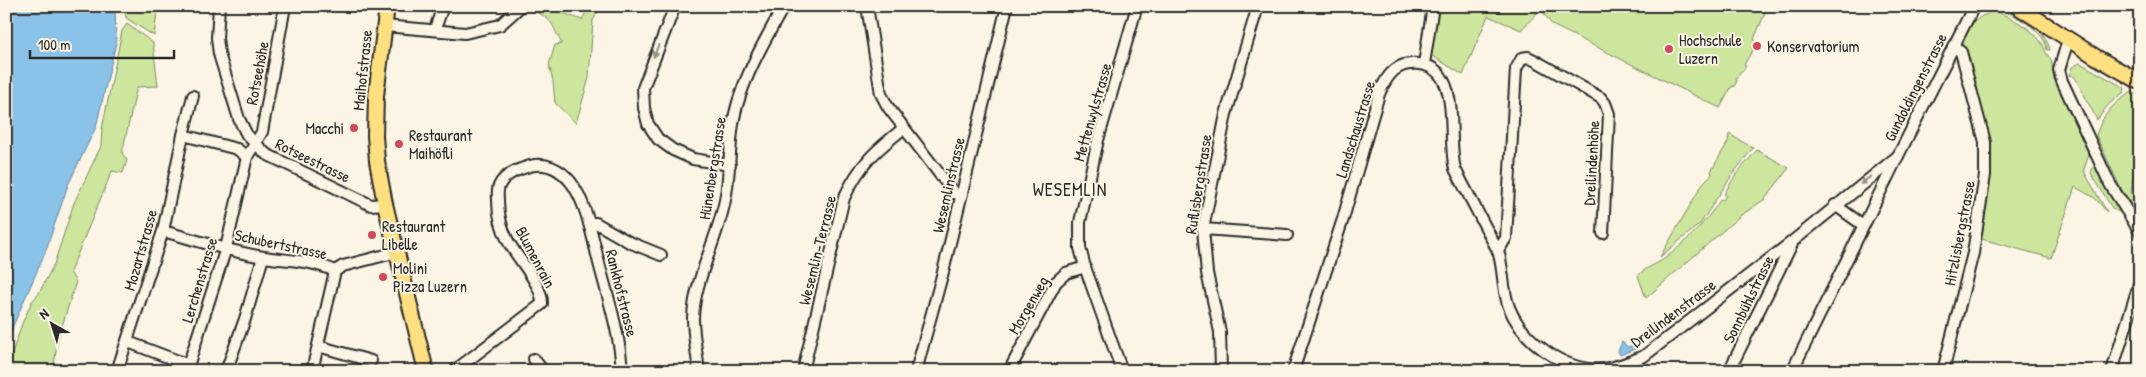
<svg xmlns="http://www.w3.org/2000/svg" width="2146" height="377" font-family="'Patrick Hand',sans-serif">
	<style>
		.built { fill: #fbe8db }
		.green { fill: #cce69d; stroke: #7c8864 }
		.water { fill: #8ac2e8; stroke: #64869c }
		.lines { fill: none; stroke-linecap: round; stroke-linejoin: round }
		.minor-casing { stroke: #2b2b2b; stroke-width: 14 }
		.major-casing { stroke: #2b2b2b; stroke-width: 18 }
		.minor { stroke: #fcf5e5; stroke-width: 10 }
		.major { stroke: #ffdf80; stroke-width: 14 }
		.oneway { fill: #949088 }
		.poi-dot { fill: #d1495b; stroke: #fcf5e5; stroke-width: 2 }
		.labels { text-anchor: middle; stroke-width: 4; stroke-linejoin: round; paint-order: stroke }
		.poi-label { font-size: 16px; fill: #2b2b2b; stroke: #fcf5e5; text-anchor: start }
		.street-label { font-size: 16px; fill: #2b2b2b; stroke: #fcf5e5 }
		.neighbourhood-label { font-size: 18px; letter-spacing: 1px; fill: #2b2b2b; stroke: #fcf5e5 }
	</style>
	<rect width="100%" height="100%" fill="#fcf5e5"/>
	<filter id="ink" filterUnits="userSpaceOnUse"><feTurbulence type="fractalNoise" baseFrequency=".02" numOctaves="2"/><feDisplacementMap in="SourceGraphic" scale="10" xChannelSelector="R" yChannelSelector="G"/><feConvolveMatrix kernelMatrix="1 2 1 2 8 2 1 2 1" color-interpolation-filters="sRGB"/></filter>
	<g filter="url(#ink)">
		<polygon class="built" points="2140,160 2140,185 2134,181 2134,170"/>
		<g class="green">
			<polygon points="124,6 158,6 154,36 126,18"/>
			<path d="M535,6H544L582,20L589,6H602L593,20L589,78L576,123L555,103L553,81L549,65L555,45L561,44V42C552,26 554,20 536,12Z"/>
			<polygon points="1438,6 1768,6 1754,39 1758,43 1758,48 1752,51 1744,65 1746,66 1743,71 1741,71 1736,79 1737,81 1734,87 1732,86 1720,108 1552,25 1541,9 1521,30 1488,16 1463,75 1429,54"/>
			<path d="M2001,6C2020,15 2045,28 2050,50H2047C2046,44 2044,39 2040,35C2030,23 2002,6 1986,9L1984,7Z"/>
			<path d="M1997,12C2011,17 2033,29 2041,42C2046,49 2043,51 2051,59L2054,79L2090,152L2084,169L2085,173L2107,212L2095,198L2075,187L2051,258L1978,238L1988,162L1959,48C1968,29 1974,14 1997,12Z"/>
			<polygon points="127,24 153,43 158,86 137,87 122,153 127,160 123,173 112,171 70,272 76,282 58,339 53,371 6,371 22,324 32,301 38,295 54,264 74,203 101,146 102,129 122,31"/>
			<polygon points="2080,63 2125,88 2124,92 2109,104 2097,120 2075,77 2069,75 2072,67"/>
			<path d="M2132,92L2140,96V144L2137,150L2131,192L2140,208V214L2137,213L2120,187L2096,135C2103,114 2113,103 2132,92Z"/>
			<polygon points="1729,134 1753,148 1732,175 1700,224 1660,257 1703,183 1712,174 1711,171 1728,142"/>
			<path d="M1757,150L1789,168L1765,199L1740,216L1646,298L1638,276C1644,268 1655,265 1664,259C1687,242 1705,223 1721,199L1723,200L1726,195L1724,194L1737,173Z"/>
			<polygon points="2093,167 2097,167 2126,216 2112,208 2091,173"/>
		</g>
		<g class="water">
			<polygon points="6,6 115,6 116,43 96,127 68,185 45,253 6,342"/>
			<polygon points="1622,342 1628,347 1634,345 1637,348 1620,355 1618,351"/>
		</g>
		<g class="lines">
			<g class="minor-casing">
				<g id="minor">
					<polyline points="219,6 217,38 219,54 239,119 247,135 266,154 371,205 385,204"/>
					<polyline points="675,6 643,88 644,108 648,124 658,139 673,150 693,159 730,165"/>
					<polyline points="867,6 881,94 888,107 954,193 962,194"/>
					<polyline points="384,26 465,33 500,25 521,6"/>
					<polyline points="435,29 443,6"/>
					<polyline points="2068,40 2059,70 2062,81 2110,184 2140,232"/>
					<polyline points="1424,64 1433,6"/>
					<polyline points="183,135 237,149 247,157"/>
					<polyline points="1835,205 1863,225"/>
					<polyline points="589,223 596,223 629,242 661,255"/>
					<polyline points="1203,229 1287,235"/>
					<path d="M163,231C196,240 230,252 264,257C289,261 312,260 335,271"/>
					<path d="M1603,233L1609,114L1605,103L1601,98L1536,61L1528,57L1522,58L1516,69L1506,238L1498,251C1504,269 1502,289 1509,307C1522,341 1566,373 1604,369C1618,367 1630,362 1644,356L1793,241L1898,156"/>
					<polyline points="128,342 186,364 189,363 226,248 247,157 262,132 285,6"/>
					<polyline points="318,346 371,361"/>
					<polyline points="534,359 543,371"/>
					<polyline points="117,371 163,231 183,135 193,96"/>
					<polyline points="226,371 245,319 263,257"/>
					<polyline points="312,371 335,271 343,266 397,252"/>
					<path d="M454,371L542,304C543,285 517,258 508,241C502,229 498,214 498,201C498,196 497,190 499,186C504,174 519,169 530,166C546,162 560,169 570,181C587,202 593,241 600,267C609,301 620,335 622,371"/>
					<path d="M699,371C697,354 693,335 693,318C694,280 718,238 725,200C730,175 729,150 733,124C739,85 764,41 784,6"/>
					<path d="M803,371L844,198C860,164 875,151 904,128"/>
					<polyline points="916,371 943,272 1007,6"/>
					<polyline points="1009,371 1056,282 1066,273 1085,267"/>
					<polyline points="1122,371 1085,267 1080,248 1080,222 1098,140 1137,6"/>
					<polyline points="1221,371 1220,332 1207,273 1203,229 1226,114 1258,6"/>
					<path d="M1293,371L1343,219L1379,94C1385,80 1393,65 1410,64C1465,59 1446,136 1455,169L1498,251"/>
					<polyline points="1729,371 1792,244"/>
					<polyline points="1792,371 1898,156 1974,6"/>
					<polyline points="1943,371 1973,253 1985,175 1985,142 1961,52 1953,46"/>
					<polyline points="2112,371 2140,281"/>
				</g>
			</g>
			<g class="major-casing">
				<g id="major">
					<polyline points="387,6 376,96 375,136 377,161 385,204 426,371"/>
					<polyline points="2017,6 2096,57 2140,82"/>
				</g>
			</g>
			<use href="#minor" class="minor"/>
			<use href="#major" class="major"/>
		</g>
		<defs><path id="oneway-solid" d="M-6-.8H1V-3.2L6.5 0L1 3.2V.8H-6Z" transform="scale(1.25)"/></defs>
		<g class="oneway">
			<use href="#oneway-solid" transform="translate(656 51) rotate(112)"/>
			<use href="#oneway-solid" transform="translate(1866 180) rotate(142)"/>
		</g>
	</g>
	<g class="poi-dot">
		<circle cx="1757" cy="46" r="5"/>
		<circle cx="1669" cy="49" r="5"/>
		<circle cx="354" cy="128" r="5"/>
		<circle cx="399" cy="144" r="5"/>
		<circle cx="372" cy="235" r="5"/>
		<circle cx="383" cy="277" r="5"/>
	</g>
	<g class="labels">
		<g class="poi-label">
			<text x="1679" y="46">Hochschule<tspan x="1679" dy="18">Luzern</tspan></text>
			<text x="1767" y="52">Konservatorium</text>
			<text x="344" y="134" text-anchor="end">Macchi</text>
			<text x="409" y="141">Restaurant<tspan x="409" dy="18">Maihöfli</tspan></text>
			<text x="382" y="232">Restaurant<tspan x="382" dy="18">Libelle</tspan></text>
			<text x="393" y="274">Molini<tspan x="393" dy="18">Pizza Luzern</tspan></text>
		</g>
		<g class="street-label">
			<text transform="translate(362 70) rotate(-84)" y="6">Maihofstrasse</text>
			<text transform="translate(257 73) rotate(-79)" y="6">Rotseehöhe</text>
			<text transform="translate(1915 87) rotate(-63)" y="6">Gundoldingenstrasse</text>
			<text transform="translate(1092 112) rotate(-74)" y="6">Mettenwylstrasse</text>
			<text transform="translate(1355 129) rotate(-73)" y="6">Landschaustrasse</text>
			<text transform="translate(313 160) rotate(26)" y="6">Rotseestrasse</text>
			<text transform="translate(1591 163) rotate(-87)" y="6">Dreilindenhöhe</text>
			<text transform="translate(712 168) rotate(-81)" y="6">Hünenbergstrasse</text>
			<text transform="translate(1198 184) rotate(-81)" y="6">Ruflisbergstrasse</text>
			<text transform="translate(948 185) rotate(-77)" y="6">Wesemlinstrasse</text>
			<text transform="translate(1959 233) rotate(-79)" y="6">Hitzlisbergstrasse</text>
			<text transform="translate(281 244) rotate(12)" y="6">Schubertstrasse</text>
			<text transform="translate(140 250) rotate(-74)" y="6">Mozartstrasse</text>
			<text transform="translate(817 250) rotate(-76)" y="6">Wesemlin-Terrasse</text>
			<text transform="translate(536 257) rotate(62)" y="6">Blumenrain</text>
			<text transform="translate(199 280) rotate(-73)" y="6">Lerchenstrasse</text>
			<text transform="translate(622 293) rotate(76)" y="6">Rankhofstrasse</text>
			<text transform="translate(1748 299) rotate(-64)" y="6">Sonnbühlstrasse</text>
			<text transform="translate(1028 305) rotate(-60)" y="6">Morgenweg</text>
			<text transform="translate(1673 313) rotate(-37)" y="6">Dreilindenstrasse</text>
		</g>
		<g class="neighbourhood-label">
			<text x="1070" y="196">WESEMLIN</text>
		</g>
	</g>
	<rect width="2146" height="377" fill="none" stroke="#fcf5e5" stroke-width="25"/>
	<rect x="12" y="12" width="2121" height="352" fill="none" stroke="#2b2b2b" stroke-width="2" filter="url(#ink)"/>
	<g transform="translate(52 324) rotate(321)" stroke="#fcf5e5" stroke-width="4" paint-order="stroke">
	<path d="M0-4L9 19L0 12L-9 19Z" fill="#2b2b2b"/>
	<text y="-8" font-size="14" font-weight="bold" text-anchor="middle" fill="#2b2b2b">N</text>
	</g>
	<path d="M30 50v8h144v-8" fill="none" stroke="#2b2b2b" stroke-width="2.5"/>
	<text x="38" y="50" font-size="15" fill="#2b2b2b" stroke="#fcf5e5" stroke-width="4" paint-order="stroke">100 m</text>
</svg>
